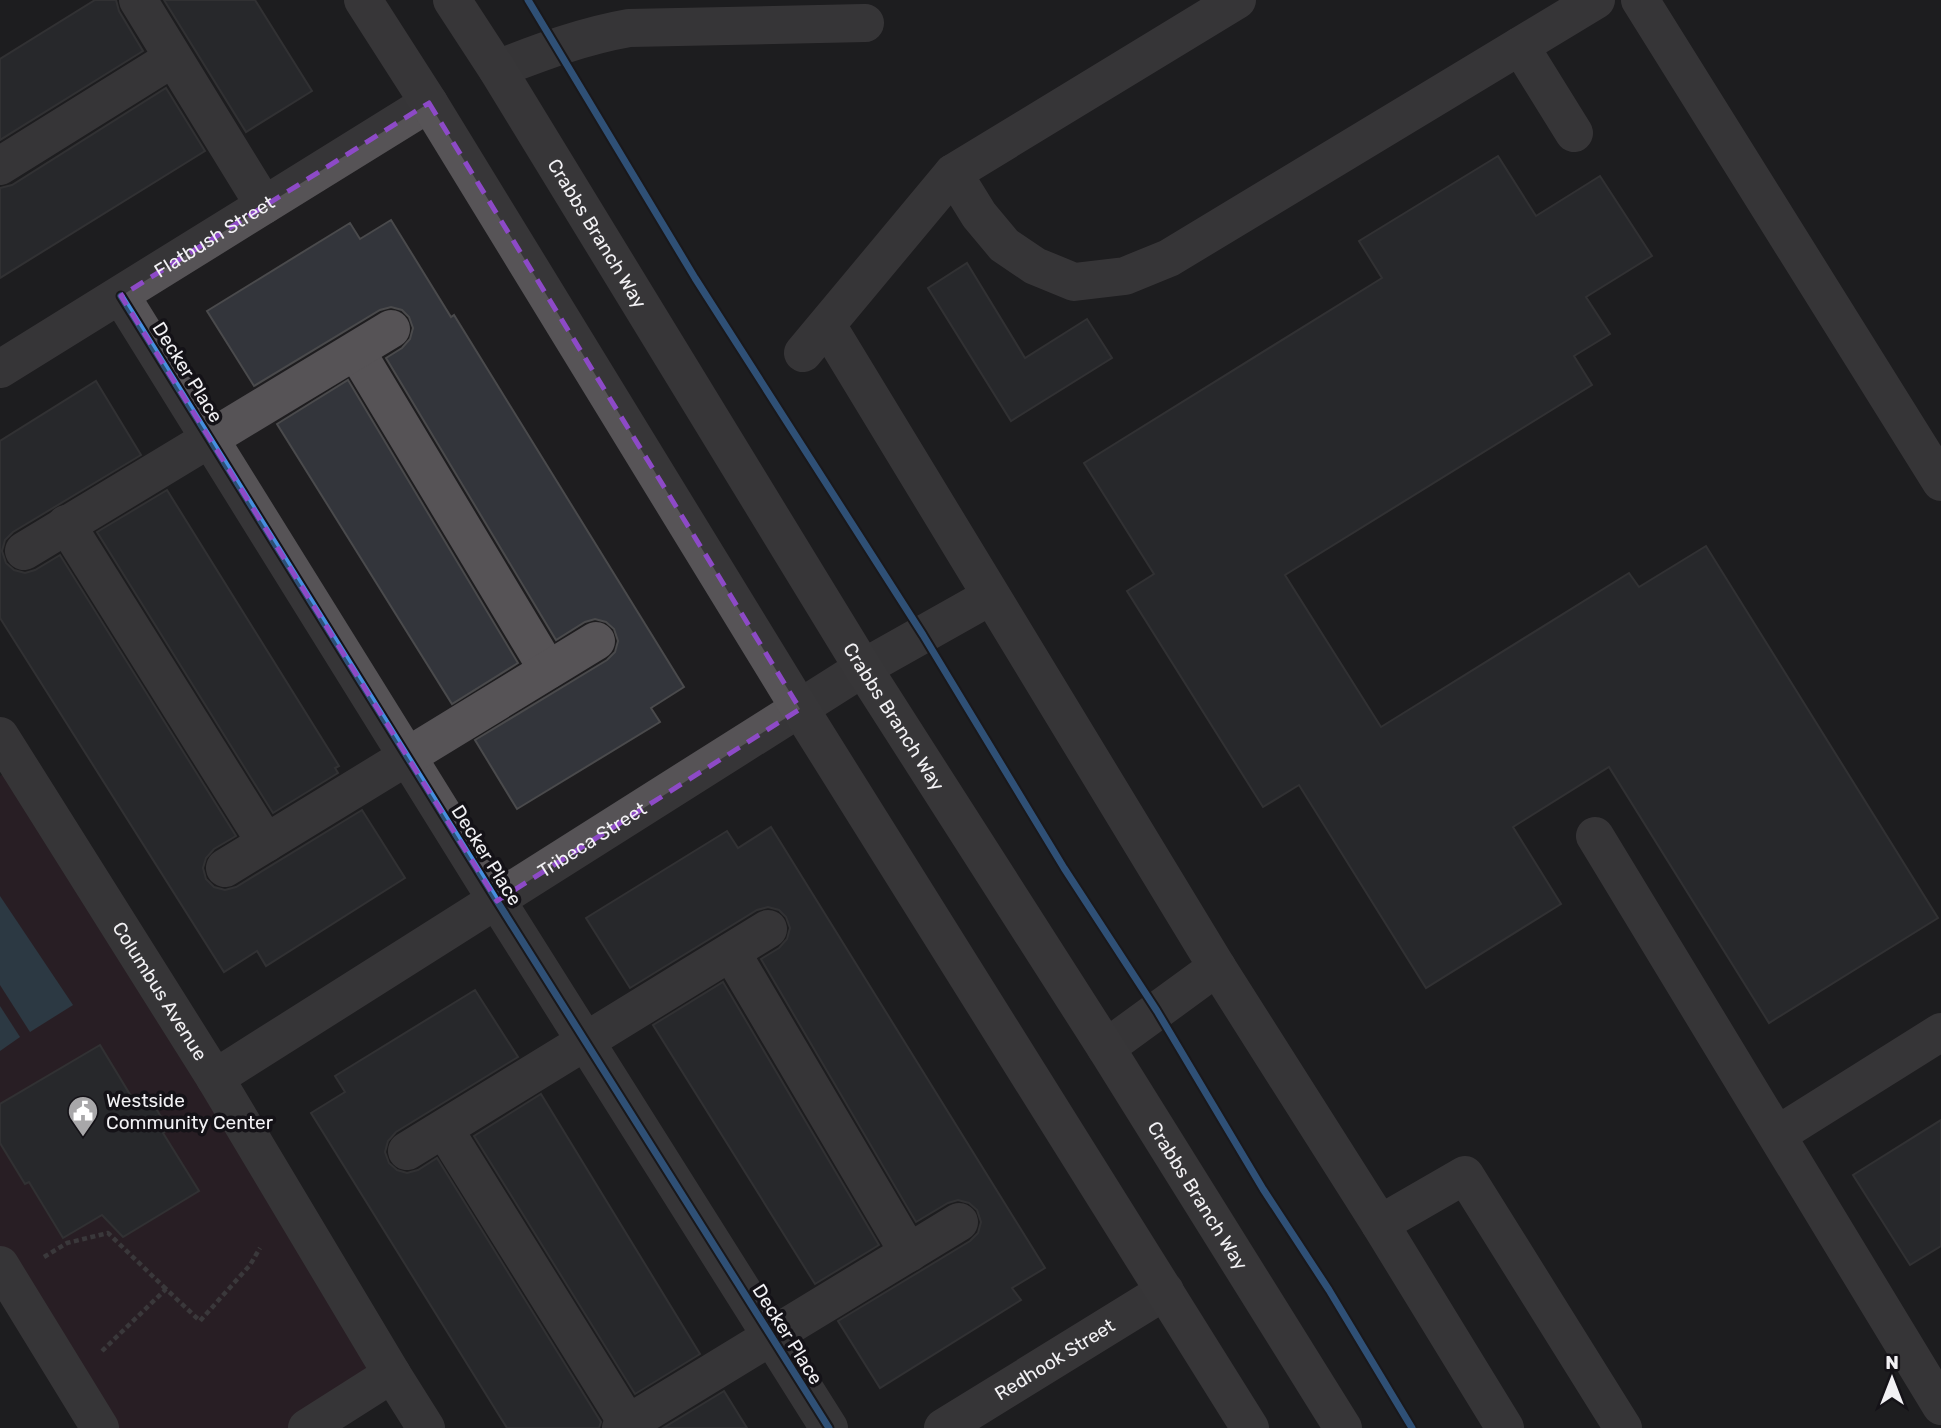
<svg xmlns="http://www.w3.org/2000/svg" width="1941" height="1428" font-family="Rubik,sans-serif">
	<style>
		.green { fill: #37212a }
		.water { fill: #3f5b6f }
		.building { fill: #33353b; stroke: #4a4a4c; stroke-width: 2 }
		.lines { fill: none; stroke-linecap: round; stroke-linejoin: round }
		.path { stroke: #5d5a5d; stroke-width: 4.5; stroke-dasharray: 5 3.5; stroke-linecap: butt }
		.minor { stroke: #565356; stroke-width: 38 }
		.major { stroke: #575457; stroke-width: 38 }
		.cycleway-casing { stroke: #141217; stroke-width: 11 }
		.cycleway { stroke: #468fdf; stroke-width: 7 }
		.marked { fill: none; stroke: #8d4ac7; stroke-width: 5; stroke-dasharray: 14 9; stroke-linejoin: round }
		.labels { text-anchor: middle; stroke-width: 7; stroke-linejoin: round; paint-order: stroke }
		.street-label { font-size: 19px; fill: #f2f1f4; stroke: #141217 }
		.poi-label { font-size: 19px; fill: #f2f1f4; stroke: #141217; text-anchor: start }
	</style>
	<rect width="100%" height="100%" fill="#1e1d1f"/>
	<polygon class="green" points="14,768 381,1372 307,1428 105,1428 0,1257 0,776"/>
	<g class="water">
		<polygon points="0,896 73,1005 30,1032 0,985"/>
		<polygon points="0,1006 20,1037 0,1051"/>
	</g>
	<g class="building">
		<polygon points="95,0 116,0 119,11 143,51 0,140 0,59"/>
		<polygon points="164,0 255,0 312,91 246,132"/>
		<polygon points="166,88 205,151 0,278 0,188 12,185"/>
		<polygon points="1498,156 1536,216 1600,176 1652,256 1586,297 1610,334 1574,356 1592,385 1285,575 1381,727 1629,573 1639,587 1706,546 1938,918 1769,1023 1609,767 1513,827 1561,904 1426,988 1299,785 1263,807 1127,591 1154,574 1084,463 1382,278 1359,241"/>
		<polygon points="391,220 451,317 454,315 684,687 651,708 660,722 517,809 475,740 607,660 615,652 618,641 614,629 606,622 595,619 585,622 556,640 386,358 402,348 410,339 413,328 409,317 402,310 391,307 380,310 254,386 207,311 350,223 360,239"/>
		<polygon points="967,263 1025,358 1087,319 1112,358 1011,421 928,288"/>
		<polygon points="348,380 518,663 452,704 277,424"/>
		<polygon points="96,381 141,455 13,532 5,540 2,551 6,563 14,570 25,573 35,570 60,555 236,836 214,849 206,858 203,868 206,879 214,887 225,890 236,887 362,810 405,878 266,966 257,951 224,972 0,618 0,441"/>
		<polygon points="167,490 339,766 335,768 338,773 273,813 97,532"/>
		<polygon points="771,827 1045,1268 1012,1288 1021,1300 880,1388 838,1321 970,1241 978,1233 981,1222 977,1210 969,1203 958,1200 948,1203 916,1222 761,959 779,948 787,939 790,928 786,917 779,910 768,907 757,910 630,988 586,918 727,831 738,848"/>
		<polygon points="723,982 879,1245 815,1284 653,1025"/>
		<polygon points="475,990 518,1057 396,1132 388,1141 385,1152 389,1163 397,1170 407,1173 418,1170 437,1158 601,1422 599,1428 507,1428 311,1113 345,1092 335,1076"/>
		<polygon points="100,1045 137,1106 150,1098 168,1129 163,1133 199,1191 123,1237 102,1215 63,1238 29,1182 25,1184 0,1143 0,1104"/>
		<polygon points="541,1094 700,1354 635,1394 474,1136"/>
		<polygon points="1941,1120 1941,1246 1910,1265 1853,1175"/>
		<polygon points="724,1391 747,1428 663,1428"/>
	</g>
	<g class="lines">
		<g class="path">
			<polyline points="44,1257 67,1243 108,1233 166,1289"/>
			<polyline points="102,1351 166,1289 200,1321 250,1265 260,1248"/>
		</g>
		<g class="minor">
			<polyline points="138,0 264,205"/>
			<polyline points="1640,0 1941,482"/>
			<polyline points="1520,46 1574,133"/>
			<path d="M497,69C541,52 583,36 629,28L865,23"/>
			<polyline points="0,166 173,58"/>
			<polyline points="953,173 979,215 1004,245 1035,266 1074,282 1125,276 1169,258 1596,0"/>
			<polyline points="121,296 497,901 829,1428"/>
			<polyline points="827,325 1217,967 1380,1224 1505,1428"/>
			<polyline points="356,351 548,670"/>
			<polyline points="803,353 953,173 1237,0"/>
			<path id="s1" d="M0,369L429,103"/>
			<polyline points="66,524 266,843"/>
			<polyline points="24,551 391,329"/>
			<path id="s2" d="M0,736L215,1078L392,1374L426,1428"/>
			<polyline points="1595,836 1941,1406"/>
			<polyline points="225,868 596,641"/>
			<polyline points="731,952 909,1253"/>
			<polyline points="1106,1048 1217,967"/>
			<path id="s3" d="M215,1078L863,668L991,596"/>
			<polyline points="444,1129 628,1424"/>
			<polyline points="1777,1135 1941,1032"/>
			<polyline points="407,1151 768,929"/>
			<polyline points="1380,1224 1465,1175 1623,1428"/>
			<polyline points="0,1265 100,1428"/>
			<polyline points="307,1428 392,1374"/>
			<polyline points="621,1428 959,1222"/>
			<path id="s4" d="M943,1428L1165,1291"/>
		</g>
		<g class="major">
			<polyline points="363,0 429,103 800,709 1250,1428"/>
			<path id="s5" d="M452,0L497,69L863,668L1106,1048L1343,1428"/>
		</g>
		<g class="cycleway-casing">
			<g id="cycleway">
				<polyline points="528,0 695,278 923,635 1064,868 1157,1011 1263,1189 1329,1290 1412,1428"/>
				<polyline points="121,296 497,901 829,1428"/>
			</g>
		</g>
		<use href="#cycleway" class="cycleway"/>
	</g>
	<path d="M0 0H1941V1428H0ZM429,103L800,709L497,901L121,296Z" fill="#1e1d1f" fill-opacity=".55" fill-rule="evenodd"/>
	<path class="marked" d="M429,103L800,709L497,901L121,296Z"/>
	<defs>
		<g id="civic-pin" transform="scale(1.575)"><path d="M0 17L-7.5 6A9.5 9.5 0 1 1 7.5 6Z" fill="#a8a7a9" stroke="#141217"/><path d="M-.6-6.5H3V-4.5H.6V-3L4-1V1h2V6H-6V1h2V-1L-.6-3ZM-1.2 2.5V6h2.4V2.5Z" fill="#fff"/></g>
	</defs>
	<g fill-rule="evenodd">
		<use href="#civic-pin" x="83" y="1111"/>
	</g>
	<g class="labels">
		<g class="street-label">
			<text dy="7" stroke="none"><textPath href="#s5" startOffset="275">Crabbs Branch Way</textPath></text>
			<text dy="7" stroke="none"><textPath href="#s1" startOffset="252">Flatbush Street</textPath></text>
			<text transform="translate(188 372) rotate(58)" y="7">Decker Place</text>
			<text dy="7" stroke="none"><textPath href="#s5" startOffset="842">Crabbs Branch Way</textPath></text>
			<text dy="7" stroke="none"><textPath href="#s3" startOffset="446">Tribeca Street</textPath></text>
			<text transform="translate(487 855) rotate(58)" y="7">Decker Place</text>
			<text dy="7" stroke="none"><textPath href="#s2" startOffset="301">Columbus Avenue</textPath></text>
			<text dy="7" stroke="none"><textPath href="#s5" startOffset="1409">Crabbs Branch Way</textPath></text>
			<text transform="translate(788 1334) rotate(58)" y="7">Decker Place</text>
			<text dy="7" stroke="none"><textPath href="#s4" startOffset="131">Redhook Street</textPath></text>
		</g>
		<g class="poi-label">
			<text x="106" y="1107">Westside<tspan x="106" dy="22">Community Center</tspan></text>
		</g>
	</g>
	<g transform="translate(1892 1379)" stroke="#141217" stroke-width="5" paint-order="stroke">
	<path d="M0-5L12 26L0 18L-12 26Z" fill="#f2f1f4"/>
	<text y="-10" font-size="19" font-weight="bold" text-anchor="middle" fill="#f2f1f4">N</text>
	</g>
</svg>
